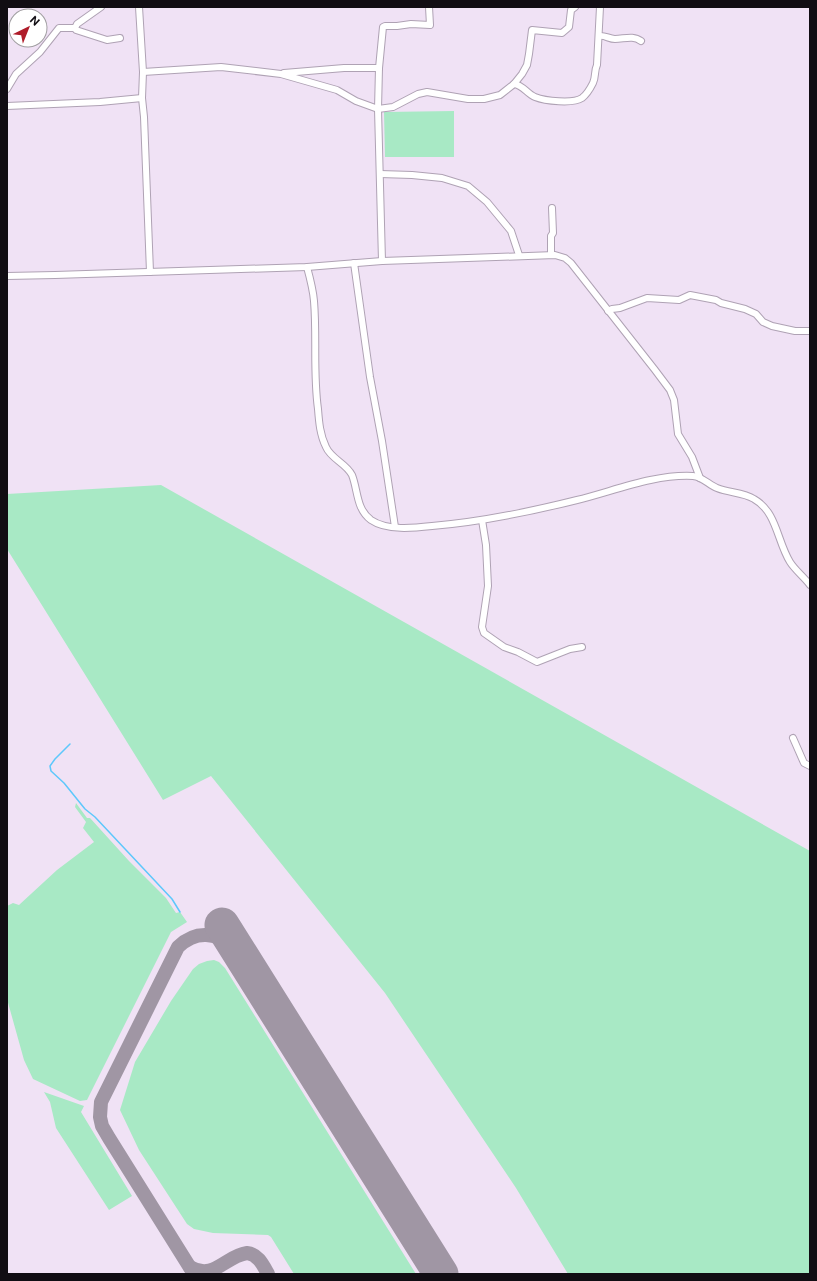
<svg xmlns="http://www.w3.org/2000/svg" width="817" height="1281" font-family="'Public Sans',sans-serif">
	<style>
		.green { fill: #a8e9c5 }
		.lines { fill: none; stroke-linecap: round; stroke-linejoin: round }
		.stream { stroke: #5dc8fc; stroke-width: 1.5 }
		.taxiway { stroke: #a096a4; stroke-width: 14 }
		.runway { stroke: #a096a4; stroke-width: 35 }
		.minor-casing { stroke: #afa2b4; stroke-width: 8 }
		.minor { stroke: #fff; stroke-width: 6 }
	</style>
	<rect width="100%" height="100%" fill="#f0e2f5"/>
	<g class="green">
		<polygon points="454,111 454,157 385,157 384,112"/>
		<polygon points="161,485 810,851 810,1274 568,1274 516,1188 385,993 211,776 163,800 7,549 7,494"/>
		<polygon points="76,803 87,818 90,818 129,861 166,898 176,913 180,912 187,922 171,932 87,1100 80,1101 33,1079 24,1060 7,999 7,906 13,903 19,905 57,870 94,842 83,828 86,822 75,807"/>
		<polygon points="214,960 219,962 225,968 416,1274 294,1274 271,1237 268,1235 213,1233 194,1229 187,1224 139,1150 120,1110 135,1062 171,1001 193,969 199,964 207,961"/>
		<polygon points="44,1092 84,1106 81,1112 132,1196 109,1210 56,1128 50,1102"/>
	</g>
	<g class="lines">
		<polyline class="stream" points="70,744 55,759 50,766 51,771 64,783 85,809 95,817 172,899 180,912"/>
		<g class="taxiway">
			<path d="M190,1267C214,1281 225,1256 247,1253C258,1254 263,1265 268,1274"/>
			<path d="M194,1274L109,1138L102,1126L100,1117L101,1102L178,947C197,929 215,934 235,945"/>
		</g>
		<polyline class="runway" points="222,925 441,1274"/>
		<g class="minor-casing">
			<g id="minor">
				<polyline points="101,7 77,24 75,28 76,30 107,40 120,38"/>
				<polyline points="139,7 143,72 142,98 144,117 150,272"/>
				<path d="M599,36C605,35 609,39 615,39C624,39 633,35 641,41"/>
				<polyline points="379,68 383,27 385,26 397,26 411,24 430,25 429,7"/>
				<polyline points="143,72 221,67 281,74 337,90 356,101 378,109 393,107 418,94 427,92 468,99 484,99 500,95 514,84 522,74 527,65 529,54 532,30 562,33 569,27 571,10 575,7"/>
				<polyline points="284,73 344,68 379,68 378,109 382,261"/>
				<path d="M514,84C523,85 527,94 535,97C545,101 573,104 582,98C586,95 591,87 593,83C596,77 594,71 597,65L600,7"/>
				<polyline points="7,89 16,74 40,52 59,28 75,28"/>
				<polyline points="7,106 100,102 142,98"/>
				<polyline points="380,174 412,175 442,178 468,186 487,202 511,231 519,255"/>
				<polyline points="551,255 551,236 553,233 552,208"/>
				<polyline points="354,263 370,377 382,441 395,527"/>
				<path d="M307,267C310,278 313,289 314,301C317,337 313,373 318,409C319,422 320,435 326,447C331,459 346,463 352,475C358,490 356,509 371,520C387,531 414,528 432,526C481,522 529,512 577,500C614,491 654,474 693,476C703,477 709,485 717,488C729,493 743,492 754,499C777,512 777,541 790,562C795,570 804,577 810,585"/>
				<polyline points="7,276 55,275 307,267 382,261 555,255 565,258 571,263 655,370 670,390 674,400 678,434 692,457 700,478"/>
				<polyline points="608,311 612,309 620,308 647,298 679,300 690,295 716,300 721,303 745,309 756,314 763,322 772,326 795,331 810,331"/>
				<polyline points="482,520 486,545 488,586 482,627 484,633 504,647 518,652 537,662 570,649 582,647"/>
				<polyline points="793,738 804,763 810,766"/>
			</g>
		</g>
		<use href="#minor" class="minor"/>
	</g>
	<rect width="817" height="1281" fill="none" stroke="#110d13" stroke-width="16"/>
	<g transform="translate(28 28) rotate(43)"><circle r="19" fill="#ffffff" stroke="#a09ea1"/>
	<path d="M0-3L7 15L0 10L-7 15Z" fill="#af1c2a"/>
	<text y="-6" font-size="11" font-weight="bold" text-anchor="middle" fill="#110d13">N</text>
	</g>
</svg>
